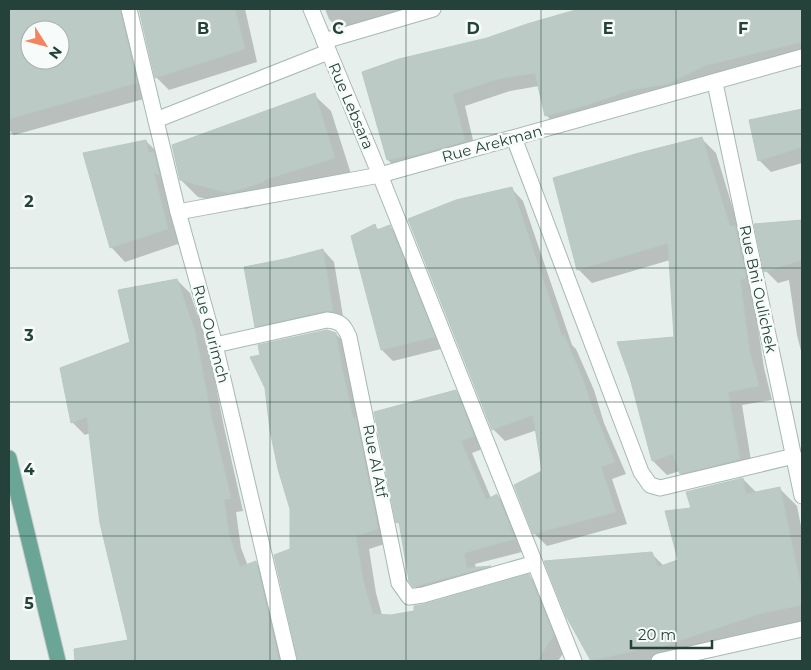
<svg xmlns="http://www.w3.org/2000/svg" width="811" height="670" font-family="Montserrat,sans-serif">
	<style>
		.shadow { fill: #0003; fill-rule: evenodd }
		.building { fill: #bbcac4; stroke: #b8c9c2; fill-rule: evenodd }
		.lines { fill: none; stroke-linecap: round; stroke-linejoin: round }
		.service-casing { stroke: #a8b8b2; stroke-width: 17 }
		.minor-casing { stroke: #a8b8b2; stroke-width: 17 }
		.primary-casing { stroke: #c2cac8; stroke-width: 17 }
		.service { stroke: #fff; stroke-width: 15 }
		.minor { stroke: #fff; stroke-width: 15 }
		.primary { stroke: #6aa596; stroke-width: 15 }
		.grid { fill: none; stroke: #24423a; stroke-width: 1; stroke-opacity: 0.55 }
		.labels { text-anchor: middle; stroke-width: 5; stroke-linejoin: round; paint-order: stroke }
		.street-label { font-size: 15px; fill: #24423a; stroke: #f7fbf9 }
		.grid-label { font-size: 16px; text-anchor: middle; font-weight: bold; fill: #24423a; stroke: #f7fbf9; stroke-width: 5; stroke-linejoin: round; paint-order: stroke }
	</style>
	<rect width="100%" height="100%" fill="#e6efeb"/>
	<g class="shadow">
		<path d="M9,9H123L151,97L14,135L9,130ZM30,30H60V60H30Z"/>
		<polygon points="149,9 245,9 257,62 169,90 156,77 140,11"/>
		<polygon points="325,9 440,9 410,20 401,10 342,33 329,19"/>
		<polygon points="586,9 802,9 802,57 558,127 546,115 539,86 510,91 465,106 476,153 400,172 388,160 487,39 527,25"/>
		<polygon points="314,95 331,111 351,174 246,209 198,197 181,180"/>
		<polygon points="802,110 802,163 771,172 759,160 751,121"/>
		<polygon points="702,139 716,153 740,232 753,294 764,368 772,400 742,405 753,473 695,487 680,471 667,475 653,461 631,378 675,338 670,260 592,283 578,269"/>
		<polygon points="146,141 160,155 181,243 125,262 111,247"/>
		<polygon points="511,188 523,201 572,345 576,349 594,390 604,423 626,474 612,479 627,524 547,546 534,533 543,472 537,430 505,441 493,429"/>
		<polygon points="802,221 802,355 797,335 789,280 778,283 766,271 756,225"/>
		<polygon points="375,226 380,231 390,227 401,238 445,348 393,361 382,350 352,236"/>
		<polygon points="323,250 334,262 344,322 267,337 256,326 286,260"/>
		<polygon points="177,280 190,293 208,345 224,427 243,511 236,512 241,548 248,566 256,563 269,576 289,661 116,661 109,645 130,641 90,433 85,435 72,422"/>
		<polygon points="336,334 349,347 391,542 369,549 376,593 382,615 391,616 416,612 529,576 542,589 566,649 558,661 299,661 275,556 291,550"/>
		<polygon points="455,391 467,403 485,448 472,453 491,498 497,495 508,507 526,551 475,564 476,568 491,567 501,577 426,598 414,586 400,525 398,523 375,413"/>
		<polygon points="743,479 757,493 779,488 797,506 802,531 802,626 686,661 593,661 592,660 651,553 664,566 679,561 693,509"/>
	</g>
	<g class="building">
		<path d="M9,9H120L137,83L9,119ZM30,30H60V60H30Z"/>
		<polygon points="139,9 235,9 245,49 155,78"/>
		<polygon points="579,9 802,9 802,42 707,65 668,84 631,90 587,105 545,116 535,73 498,79 453,94 465,141 420,154 387,160 362,72 399,59 487,38 527,24"/>
		<polygon points="315,93 335,158 264,180 264,182 228,193 180,180 172,145"/>
		<polygon points="802,109 802,147 758,161 749,120"/>
		<polygon points="702,137 730,226 735,226 746,278 740,280 750,353 759,386 728,392 740,459 680,474 673,454 652,461 630,378 617,342 674,337 668,243 577,270 553,178 639,153"/>
		<polygon points="146,140 149,153 154,152 159,175 154,173 168,229 110,248 83,153"/>
		<polygon points="512,187 562,336 564,335 582,377 593,409 615,462 601,467 616,512 533,534 514,485 542,471 533,415 492,430 408,219 456,200"/>
		<polygon points="802,220 802,260 764,272 754,224"/>
		<polygon points="375,224 377,230 390,225 435,337 381,350 351,236"/>
		<polygon points="323,249 333,311 325,311 255,327 244,267 285,259"/>
		<polygon points="177,279 195,331 211,414 231,498 224,500 229,534 240,567 256,561 279,661 75,661 74,649 128,640 100,523 87,417 71,423 60,368 130,342 118,290"/>
		<polygon points="327,330 336,333 342,368 353,418 356,418 378,529 356,536 363,580 373,614 391,615 414,611 414,606 425,604 529,574 554,635 537,661 298,661 274,555 290,549 290,509 278,469 270,430 265,388 250,357 260,355 258,345"/>
		<polygon points="456,390 474,436 461,441 486,500 497,494 515,539 464,553 467,568 491,566 413,587 409,581 399,522 396,523 374,412"/>
		<polygon points="743,478 746,494 780,487 802,591 802,605 763,613 663,646 641,649 591,661 566,616 544,561 652,552 658,567 678,560 665,511 691,508 686,492"/>
	</g>
	<g class="lines">
		<g class="service-casing">
			<polyline id="service" points="156,120 328,52"/>
		</g>
		<g class="minor-casing">
			<g id="minor">
				<polyline points="129,9 178,212 215,345 289,661"/>
				<polyline points="311,9 380,175 574,661"/>
				<polyline points="324,41 433,9"/>
				<polyline points="715,83 802,496"/>
				<polyline points="514,138 641,472 650,485 660,488 794,456"/>
				<polyline points="178,212 380,175 802,57"/>
				<path d="M215,345L327,320C340,321 344,325 349,337L399,583L409,597L423,595L535,563"/>
				<polyline points="659,661 802,629"/>
			</g>
		</g>
		<g class="primary-casing">
			<polyline id="primary" points="9,458 58,661"/>
		</g>
		<use href="#service" class="service"/>
		<use href="#minor" class="minor"/>
		<use href="#primary" class="primary"/>
	</g>
	<path class="grid" d="M135,9V661M270,9V661M406,9V661M541,9V661M676,9V661M9,134H802M9,268H802M9,402H802M9,536H802"/>
	<g class="labels">
		<g class="street-label">
			<text transform="translate(351 106) rotate(67)" y="5">Rue Lebsara</text>
			<text transform="translate(492 144) rotate(-15)" y="5">Rue Arekman</text>
			<text transform="translate(758 289) rotate(78)" y="5">Rue Bni Oulichek</text>
			<text transform="translate(211 334) rotate(75)" y="5">Rue Ourimch</text>
			<text transform="translate(375 461) rotate(79)" y="5">Rue Al Atf</text>
		</g>
	</g>
	<g class="grid-label">
		<text x="203" y="34">B</text>
		<text x="338" y="34">C</text>
		<text x="473" y="34">D</text>
		<text x="608" y="34">E</text>
		<text x="743" y="34">F</text>
		<text x="29" y="207">2</text>
		<text x="29" y="341">3</text>
		<text x="29" y="475">4</text>
		<text x="29" y="609">5</text>
	</g>
	<rect width="811" height="670" fill="none" stroke="#24423a" stroke-width="20"/>
	<g transform="translate(45 45) rotate(126)"><circle r="24" fill="#f7fbf9" stroke="#a3b1ad"/>
	<path d="M0-4L9 19L0 12L-9 19Z" fill="#f4845f"/>
	<text y="-8" font-size="14" font-weight="bold" text-anchor="middle" fill="#24423a">N</text>
	</g>
	<path d="M631 640v8h81v-8" fill="none" stroke="#24423a" stroke-width="2.5"/>
	<text x="638" y="640" font-size="15" fill="#24423a" stroke="#f7fbf9" stroke-width="4" paint-order="stroke">20 m</text>
</svg>
